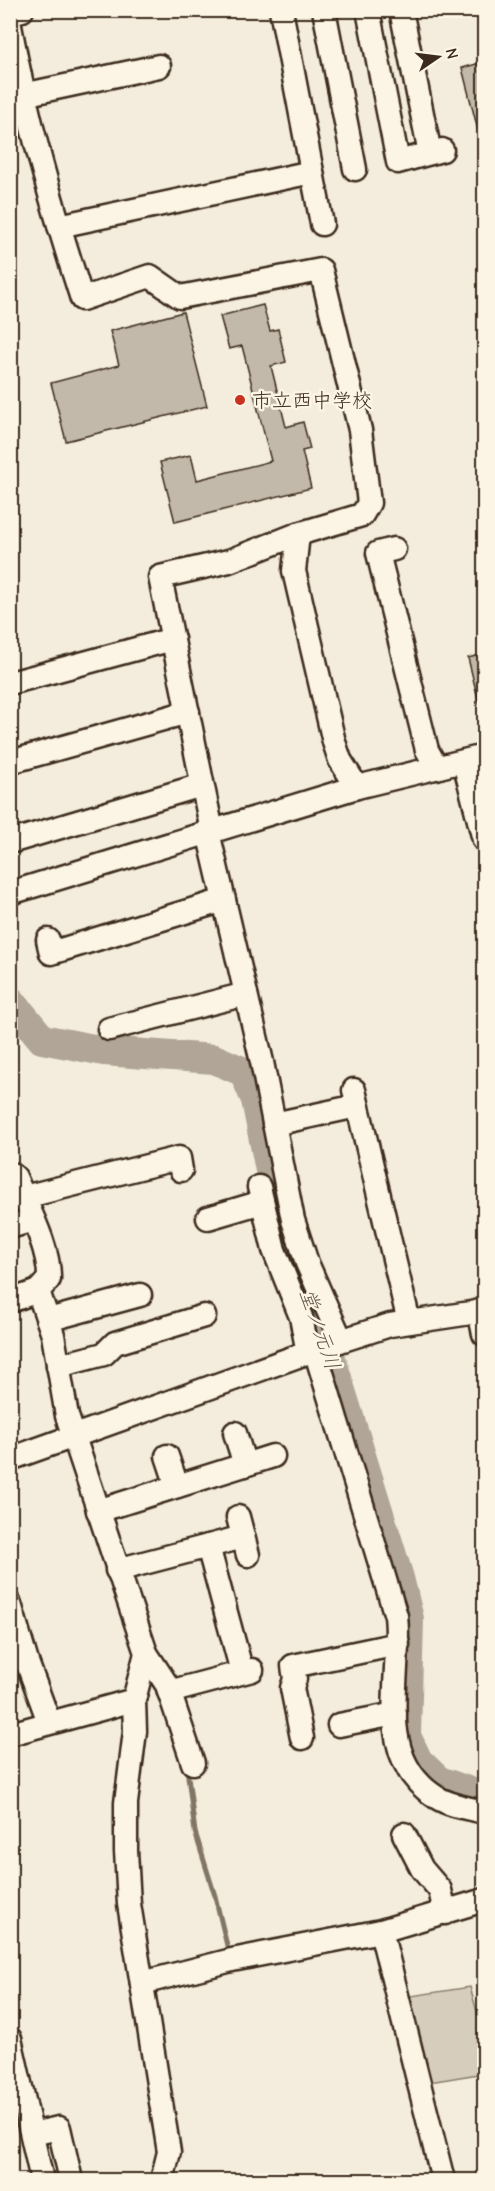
<svg xmlns="http://www.w3.org/2000/svg" width="495" height="2191" font-family="'Comic Neue','Klee One',sans-serif">
	<style>
		.green { fill: #d6cdbd; stroke: #887c6e; stroke-width: 1.5 }
		.lines { fill: none; stroke-linecap: round; stroke-linejoin: round }
		.stream { stroke: #817466; stroke-width: 5 }
		.river { stroke: #b0a596; stroke-width: 30 }
		.building { fill: #c3b9aa; stroke: #3b2a1e; stroke-width: 1.5 }
		.minor-casing { stroke: #3b2a1e; stroke-width: 27 }
		.minor { stroke: #fcf5e5; stroke-width: 22 }
		.poi-dot { fill: #c8321e; stroke: #fcf5e5; stroke-width: 2 }
		.labels { text-anchor: middle; stroke-width: 5; stroke-linejoin: round; paint-order: stroke }
		.poi-label { font-size: 20px; fill: #3b2a1e; stroke: #fcf5e5; text-anchor: start }
		.water-label { font-size: 21px; font-style: italic; fill: #645548; stroke: #fcf5e5 }
	</style>
	<rect width="100%" height="100%" fill="#f4eddd"/>
	<filter id="ink" filterUnits="userSpaceOnUse"><feTurbulence type="fractalNoise" baseFrequency=".0167" numOctaves="2"/><feDisplacementMap in="SourceGraphic" scale="12" xChannelSelector="R" yChannelSelector="G"/><feConvolveMatrix kernelMatrix="1 2 1 2 8 2 1 2 1" color-interpolation-filters="sRGB"/></filter>
	<g filter="url(#ink)">
		<polygon class="green" points="470,1987 484,2036 484,2073 424,2083 404,1997"/>
		<g class="lines">
			<polyline class="stream" points="187,1768 195,1832 215,1896 229,1954"/>
			<polyline class="river" points="10,1000 42,1039 104,1051 214,1059 244,1072 256,1100 281,1225 323,1333 399,1578 409,1619 406,1736 418,1761 439,1781 484,1797"/>
		</g>
		<g class="building">
			<polygon points="484,62 484,137 480,138 462,68"/>
			<polygon points="263,305 270,331 278,329 286,362 271,366 286,427 303,422 310,449 302,451 311,488 175,522 160,462 191,455 197,480 271,461 242,346 229,349 220,316"/>
			<polygon points="183,312 207,406 66,441 51,383 119,365 110,331"/>
			<polygon points="484,654 484,706 480,707 468,658"/>
		</g>
		<g class="lines">
			<g class="minor-casing">
				<g id="minor">
					<polyline points="281,10 322,224"/>
					<polyline points="324,10 355,169"/>
					<polyline points="368,10 398,162 442,150"/>
					<polyline points="401,10 430,153"/>
					<polyline points="10,13 22,10"/>
					<path d="M10,26C27,120 53,209 82,299L150,276L180,297L321,270L360,430L369,503L362,515L298,534L294,571L334,742L340,760L357,787"/>
					<polyline points="23,95 159,66"/>
					<polyline points="59,226 312,172"/>
					<polyline points="394,549 378,553 427,750 437,768"/>
					<polyline points="10,683 173,639"/>
					<polyline points="10,762 188,712"/>
					<polyline points="464,762 484,840"/>
					<polyline points="212,831 160,577 229,561 298,534"/>
					<polyline points="208,832 262,1062 293,1220 307,1263 341,1340"/>
					<polyline points="10,842 202,785"/>
					<polyline points="10,893 357,787 484,756"/>
					<polyline points="48,940 51,953 224,900"/>
					<polyline points="109,1029 246,994"/>
					<polyline points="354,1090 409,1322"/>
					<polyline points="274,1124 357,1106"/>
					<path d="M10,1173L15,1177C27,1206 50,1248 49,1279L38,1291L53,1335L67,1416L146,1653L134,1700L135,1731L126,1803V1851L129,1904L169,2152L162,2180"/>
					<polyline points="259,1187 274,1250 301,1317 308,1353"/>
					<polyline points="24,1197 179,1158 181,1170"/>
					<polyline points="208,1218 262,1202"/>
					<polyline points="10,1227 33,1220"/>
					<polyline points="10,1301 38,1291"/>
					<polyline points="479,1311 484,1334"/>
					<polyline points="48,1320 140,1295"/>
					<path d="M315,1350L396,1616C403,1676 372,1757 436,1797C450,1806 468,1808 484,1812"/>
					<polyline points="58,1366 104,1354 115,1343 204,1316"/>
					<polyline points="235,1433 245,1465"/>
					<polyline points="167,1456 177,1486"/>
					<polyline points="10,1459 337,1342 390,1325 484,1311"/>
					<polyline points="98,1511 273,1456"/>
					<polyline points="238,1517 248,1555"/>
					<polyline points="208,1546 242,1672"/>
					<polyline points="117,1570 243,1537"/>
					<polyline points="10,1604 27,1662 49,1722"/>
					<polyline points="146,1653 167,1685 193,1763"/>
					<polyline points="169,1692 252,1670"/>
					<polyline points="339,1725 395,1714"/>
					<polyline points="10,1734 134,1700"/>
					<polyline points="302,1738 292,1688 295,1679 293,1666 398,1644"/>
					<polyline points="404,1834 422,1869 440,1890 445,1913"/>
					<polyline points="381,1931 443,2180"/>
					<polyline points="142,1983 232,1960 381,1931 484,1900"/>
					<polyline points="10,2039 42,2180"/>
					<polyline points="32,2134 59,2128 71,2180"/>
				</g>
			</g>
			<use href="#minor" class="minor"/>
		</g>
	</g>
	<circle class="poi-dot" cx="240" cy="400" r="6"/>
	<g class="labels">
		<g class="poi-label">
			<text x="252" y="407">市立西中学校</text>
		</g>
		<g class="water-label">
			<text transform="translate(320 1329) rotate(71)" y="7">堂ノ元川</text>
		</g>
	</g>
	<rect width="495" height="2191" fill="none" stroke="#fcf5e5" stroke-width="36"/>
	<rect x="18" y="18" width="459" height="2155" fill="none" stroke="#3b2a1e" stroke-width="2" filter="url(#ink)"/>
	<g transform="translate(438 57) rotate(76)" stroke="#fcf5e5" stroke-width="4.5" paint-order="stroke">
	<path d="M0-4.5L10 22L0 15L-10 22Z" fill="#3b2a1e"/>
	<text y="-9" font-size="16" font-weight="bold" text-anchor="middle" fill="#3b2a1e">N</text>
	</g>
</svg>
